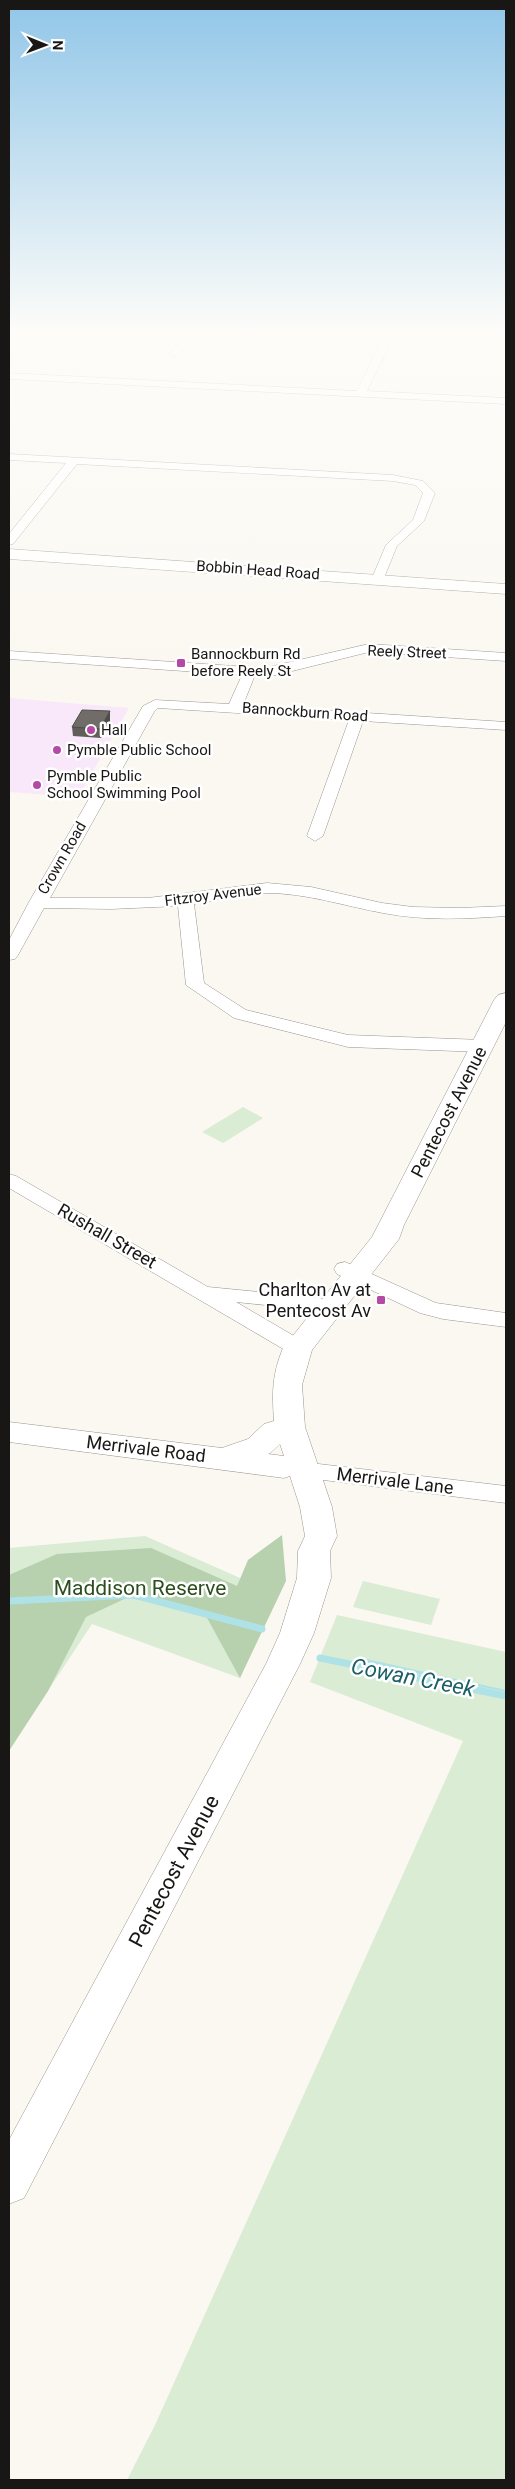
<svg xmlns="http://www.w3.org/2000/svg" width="515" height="2489" font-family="Roboto,sans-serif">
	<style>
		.education { fill: #f8e8fa }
		.green { fill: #daecd4 }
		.forest { fill: #b7d0ae }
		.water { fill: #aee2e7 }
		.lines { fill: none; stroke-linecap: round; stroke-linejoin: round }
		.stream { stroke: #aee2e7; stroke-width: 7 }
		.street-casing { stroke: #999690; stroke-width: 1 }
		.secondary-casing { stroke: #999690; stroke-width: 1 }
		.street { fill: #fff; fill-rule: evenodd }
		.secondary { fill: #fff; fill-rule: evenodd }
		.wall { fill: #605e59 }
		.shaded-wall { fill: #4e4c49 }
		.building { fill: #706d68; stroke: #4e4c49 }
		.poi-dot { fill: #b648a6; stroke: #fff; stroke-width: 2 }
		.labels { text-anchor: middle; stroke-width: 5; stroke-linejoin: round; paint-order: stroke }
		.far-street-label { font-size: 15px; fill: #181715; stroke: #fff }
		.far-poi-label { font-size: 15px; fill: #181715; stroke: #fff; text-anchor: start }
		.street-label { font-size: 18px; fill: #181715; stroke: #fff }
		.poi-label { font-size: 18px; fill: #181715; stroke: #fff; text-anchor: end }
		.near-park-label { font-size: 21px; fill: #2c4e1e; stroke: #fff }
		.near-street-label { font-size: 21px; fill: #181715; stroke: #fff }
		.near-water-label { font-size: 22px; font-style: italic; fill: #1a5f66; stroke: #fff }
	</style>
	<rect width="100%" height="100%" fill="#fbf8f1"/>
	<polygon class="education" points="9,698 129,708 78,797 9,792"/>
	<g class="green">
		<polygon points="243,1107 263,1118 223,1143 202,1132"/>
		<polygon points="145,1536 274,1593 240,1678 92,1624 9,1750 9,1548"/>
		<polygon points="363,1581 440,1599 431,1625 353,1607"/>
		<polygon points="337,1615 506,1652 506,2480 127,2480 155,2425 463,1741 310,1682"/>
	</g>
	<polygon class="forest" points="282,1535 286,1581 240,1678 206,1616 139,1592 86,1617 48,1691 9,1751 9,1575 57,1554 151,1548 237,1586 248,1560"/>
	<polygon class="water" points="362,1658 506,1690 506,1692 366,1663"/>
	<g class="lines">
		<g class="stream">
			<polyline points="9,1601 134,1595 262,1629"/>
			<polyline points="320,1658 506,1696"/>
		</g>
		<g class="street-casing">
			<g id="street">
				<polygon points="191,329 200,329 177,356 171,356 171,352"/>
				<polygon points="387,329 397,329 367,391 506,398 506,404 9,379 9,373 357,391"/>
				<polygon points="9,454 393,475 423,481 435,493 424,521 397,546 384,578 378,582 372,578 386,545 413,520 423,493 415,485 393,481 77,464 13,544 9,545 9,534 66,463 9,460"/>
				<path d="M369,644L506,653V661L369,652L276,675H255L243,705L506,722V730L363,721L323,836L315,841L307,836L349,720L158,708L154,712L50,898H148L267,883L311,887L382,903L413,907L460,908L506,906V916C465,919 424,921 383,913C344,906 307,893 266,893C242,893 218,900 194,904L204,983L246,1010L348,1035L483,1040L490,1042L492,1046L490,1050L483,1052L348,1047L234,1018L186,985L178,906L111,909L44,908L18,955L15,959L9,960V940L29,902L143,706L155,700L229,704L242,675L9,659V651L264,668Z"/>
				<polygon points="9,1174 16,1176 208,1287 321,1298 324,1303 321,1308 313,1310 236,1302 306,1343 309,1348 306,1353 298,1355 290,1353 9,1188"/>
				<polygon points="345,1262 436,1303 506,1313 506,1327 443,1319 420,1313 337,1274 334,1269 337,1264"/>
				<polygon points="293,1461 506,1486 506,1503 284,1475 281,1469 284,1463"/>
			</g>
		</g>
		<g class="secondary-casing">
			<g id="secondary">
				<polygon points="9,549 506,584 506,594 9,559"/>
				<path d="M506,993V1022L404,1225L399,1239L312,1350L302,1385L305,1427L332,1507L337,1536L330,1551L331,1578L314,1633L300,1664L24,2198L9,2204V2140L266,1664L280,1633L297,1578L298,1551L305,1536L300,1507L290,1476L284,1478L9,1442V1422L222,1448L248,1439L264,1424L274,1421C272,1392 272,1375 283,1348L372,1237L494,1000L498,995ZM280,1444L284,1456L268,1454L270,1453Z"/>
			</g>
		</g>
		<use href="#street" class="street"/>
		<use href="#secondary" class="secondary"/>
	</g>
	<polygon class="wall" points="110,711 110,721 101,738 73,736 72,727"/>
	<polygon class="shaded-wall" points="110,711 110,721 101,738 100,729"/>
	<polygon class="building" points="82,710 110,711 100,729 72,727"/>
	<linearGradient id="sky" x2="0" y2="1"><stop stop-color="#91c6e8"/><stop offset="0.49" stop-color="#fdfcf9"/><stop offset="1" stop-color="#fdfcf9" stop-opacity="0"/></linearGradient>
	<rect width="515" height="677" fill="url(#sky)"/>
	<g class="poi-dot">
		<rect x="176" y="658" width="10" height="10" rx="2.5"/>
		<circle cx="91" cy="730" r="5"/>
		<circle cx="57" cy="750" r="5"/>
		<circle cx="37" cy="785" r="5"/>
		<rect x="376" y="1295" width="10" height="10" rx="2.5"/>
	</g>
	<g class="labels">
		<g class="far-street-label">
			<text transform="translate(258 570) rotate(4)" y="5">Bobbin Head Road</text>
			<text transform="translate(407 652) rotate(2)" y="5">Reely Street</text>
			<text transform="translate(305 712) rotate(4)" y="5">Bannockburn Road</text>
			<text transform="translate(62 858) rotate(-60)" y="5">Crown Road</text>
			<text transform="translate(213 895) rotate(-7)" y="5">Fitzroy Avenue</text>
		</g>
		<g class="far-poi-label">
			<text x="191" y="659">Bannockburn Rd<tspan x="191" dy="17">before Reely St</tspan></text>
			<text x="101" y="735">Hall</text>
			<text x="67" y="755">Pymble Public School</text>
			<text x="47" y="781">Pymble Public<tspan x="47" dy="17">School Swimming Pool</tspan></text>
		</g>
		<g class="street-label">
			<text transform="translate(449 1112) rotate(-63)" y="6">Pentecost Avenue</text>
			<text transform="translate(107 1236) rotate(30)" y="6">Rushall Street</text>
			<text transform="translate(146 1449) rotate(7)" y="6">Merrivale Road</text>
			<text transform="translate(395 1481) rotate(7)" y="6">Merrivale Lane</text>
		</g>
		<g class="poi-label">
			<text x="371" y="1296">Charlton Av at<tspan x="371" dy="21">Pentecost Av</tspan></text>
		</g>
		<g class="near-park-label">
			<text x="140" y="1595">Maddison Reserve</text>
		</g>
		<g class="near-street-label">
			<text transform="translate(174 1871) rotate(-62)" y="7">Pentecost Avenue</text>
		</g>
		<g class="near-water-label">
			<text transform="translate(413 1677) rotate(11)" y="8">Cowan Creek</text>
		</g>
	</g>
	<rect width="515" height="2489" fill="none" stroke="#181715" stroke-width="20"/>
	<g transform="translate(45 45) rotate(91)" stroke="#ffffff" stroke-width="4" paint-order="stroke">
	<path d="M0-4L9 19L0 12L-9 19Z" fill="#181715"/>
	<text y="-8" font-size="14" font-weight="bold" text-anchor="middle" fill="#181715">N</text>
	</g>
</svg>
